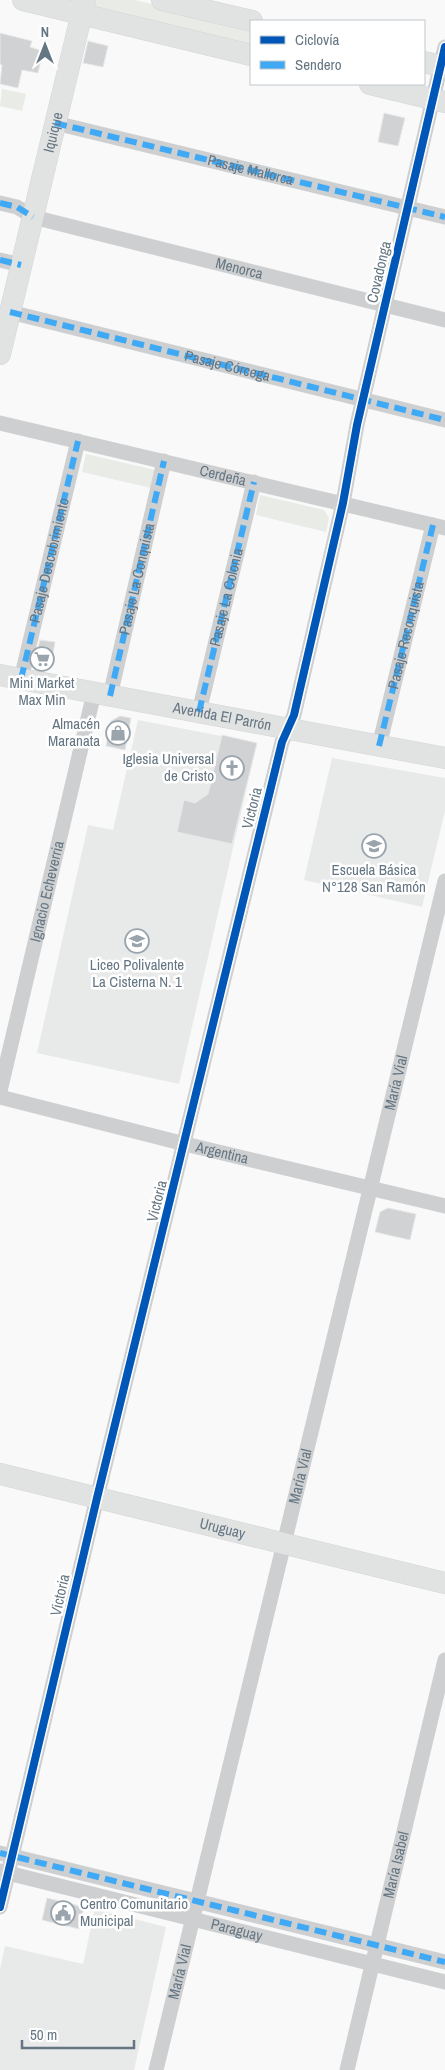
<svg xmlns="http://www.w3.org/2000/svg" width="445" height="2070" font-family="'Archivo Narrow',sans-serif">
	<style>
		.built { fill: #e8e9e9 }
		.green { fill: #e8ebe6 }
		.building { fill: #d0d2d3; stroke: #e8e8e8 }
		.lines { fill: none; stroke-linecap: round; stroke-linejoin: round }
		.secondary-casing { stroke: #d5d6d7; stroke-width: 22 }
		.street { stroke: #cecfd0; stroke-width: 15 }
		.secondary { stroke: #e1e2e2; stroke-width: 21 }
		.quiet { stroke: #3fa9f5; stroke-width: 6; stroke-dasharray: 12 6; stroke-linecap: butt }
		.cycleway-casing { stroke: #fff; stroke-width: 11 }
		.cycleway { stroke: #0057b8; stroke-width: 8 }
		.labels { text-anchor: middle; stroke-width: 5; stroke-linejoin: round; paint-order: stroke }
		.street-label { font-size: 15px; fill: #657683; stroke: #fff }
		.poi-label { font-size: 15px; fill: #657683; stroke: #fff }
	</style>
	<rect width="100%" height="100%" fill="#f9f9f9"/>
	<g class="built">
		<polygon points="138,720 257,743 179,1084 37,1053 88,825 113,830"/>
		<polygon points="332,758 445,778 445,811 422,907 304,880"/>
		<polygon points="95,1909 166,1927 134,2070 0,2070 0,1969 5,1946 83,1964"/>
	</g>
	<g class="green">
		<polygon points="41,0 135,0 251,27 251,50"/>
		<polygon points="2,89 26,94 22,111 0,106"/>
		<polygon points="86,454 155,470 151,488 82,472"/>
		<polygon points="260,495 324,510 329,518 326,532 256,515"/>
	</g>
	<g class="building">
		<polygon points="0,33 32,41 30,47 43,51 38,73 22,70 18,88 0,84 2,65 0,64"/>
		<polygon points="88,41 108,46 103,67 83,63"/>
		<polygon points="384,113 405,118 398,146 378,142"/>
		<polygon points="40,640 55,642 51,666 34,663"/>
		<polygon points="120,716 131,718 125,750 106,746 111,721"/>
		<polygon points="222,735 257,743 232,844 177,832 184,800 195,803 208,794"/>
		<polygon points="388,1208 416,1214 410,1240 375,1232 380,1212"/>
		<polygon points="47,1898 84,1907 79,1929 42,1920"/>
	</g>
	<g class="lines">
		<g class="secondary-casing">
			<g id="secondary">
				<polyline points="23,0 251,55"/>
				<polyline points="162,0 252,21"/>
				<polyline points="424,62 445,67"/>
				<polyline points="370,84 445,102"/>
				<path id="s12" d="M0,354L85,0"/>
				<path id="s13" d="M0,675L445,758"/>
				<path id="s14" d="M0,1474L445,1583"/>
			</g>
		</g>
		<g class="street">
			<path id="s1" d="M55,123L445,217"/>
			<path id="s2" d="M0,203L17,207L33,217L445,320"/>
			<polyline points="0,260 21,265"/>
			<path id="s3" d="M10,312L445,420"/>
			<path id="s4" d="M0,423L445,528"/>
			<path id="s5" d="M21,679L78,441"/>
			<polyline points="110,696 164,461"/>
			<polyline points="199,712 254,482"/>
			<path id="s6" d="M379,746L433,525"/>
			<path id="s7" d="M0,1091L94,693"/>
			<path id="s8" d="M0,1097L185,1144L445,1206"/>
			<polyline points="0,1853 445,1962"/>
			<path id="s9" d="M0,1871L445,1982"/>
			<polyline points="0,1907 97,1498 282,742 294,715 343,503 357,425 445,47"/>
			<path id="s10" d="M156,2070L445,881"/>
			<path id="s11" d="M347,2070L445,1660"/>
		</g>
		<use href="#secondary" class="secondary"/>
		<g class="quiet">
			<polyline points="55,123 445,217"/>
			<polyline points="0,203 17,207 33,217"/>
			<polyline points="0,260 21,265"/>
			<polyline points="10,312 445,420"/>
			<polyline points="21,679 78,441"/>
			<path id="s15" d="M110,696L164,461"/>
			<path id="s16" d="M199,712L254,482"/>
			<polyline points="379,746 433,525"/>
			<polyline points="0,1853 445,1962"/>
		</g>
		<g class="cycleway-casing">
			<polyline id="cycleway" points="0,1907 97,1498 282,742 294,715 343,503 357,425 445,47"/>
		</g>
		<use href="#cycleway" class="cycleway"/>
	</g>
	<defs>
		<g id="supermarket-ring" transform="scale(1.25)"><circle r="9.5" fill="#fff" stroke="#99a4ac" stroke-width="1.5"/><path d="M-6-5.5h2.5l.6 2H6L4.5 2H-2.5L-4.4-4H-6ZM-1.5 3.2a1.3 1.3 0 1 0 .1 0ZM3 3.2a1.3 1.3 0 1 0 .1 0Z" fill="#99a4ac"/></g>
		<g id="shop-ring" transform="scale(1.25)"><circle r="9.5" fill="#fff" stroke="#99a4ac" stroke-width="1.5"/><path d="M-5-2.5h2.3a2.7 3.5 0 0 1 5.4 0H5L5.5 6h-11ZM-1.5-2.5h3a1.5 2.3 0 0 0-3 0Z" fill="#99a4ac"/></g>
		<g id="church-ring" transform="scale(1.25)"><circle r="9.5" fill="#fff" stroke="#99a4ac" stroke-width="1.5"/><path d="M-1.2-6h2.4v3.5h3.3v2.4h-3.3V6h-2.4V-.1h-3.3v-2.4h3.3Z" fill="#99a4ac"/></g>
		<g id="school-ring" transform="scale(1.25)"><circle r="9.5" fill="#fff" stroke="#99a4ac" stroke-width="1.5"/><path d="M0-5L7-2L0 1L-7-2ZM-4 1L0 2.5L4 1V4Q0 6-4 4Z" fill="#99a4ac"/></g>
		<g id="civic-ring" transform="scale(1.25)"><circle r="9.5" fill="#fff" stroke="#99a4ac" stroke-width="1.5"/><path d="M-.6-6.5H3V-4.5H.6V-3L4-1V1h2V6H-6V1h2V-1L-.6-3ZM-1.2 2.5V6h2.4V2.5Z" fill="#99a4ac"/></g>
	</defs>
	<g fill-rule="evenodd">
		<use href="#supermarket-ring" x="42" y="659"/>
		<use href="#shop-ring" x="118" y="733"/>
		<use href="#church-ring" x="232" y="768"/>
		<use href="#school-ring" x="374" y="846"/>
		<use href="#school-ring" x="137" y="941"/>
		<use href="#civic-ring" x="63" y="1913"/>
	</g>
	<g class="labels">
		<g class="street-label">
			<text dy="5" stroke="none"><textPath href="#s12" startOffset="228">Iquique</textPath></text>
			<text dy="5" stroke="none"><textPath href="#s1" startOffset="201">Pasaje Mallorca</textPath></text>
			<text dy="5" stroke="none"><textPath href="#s2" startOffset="249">Menorca</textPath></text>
			<text transform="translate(379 272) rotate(-77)" y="5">Covadonga</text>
			<text dy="5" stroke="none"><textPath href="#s3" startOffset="224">Pasaje Córcega</textPath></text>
			<text dy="5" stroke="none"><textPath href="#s4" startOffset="229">Cerdeña</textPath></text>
			<text dy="5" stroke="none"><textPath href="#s5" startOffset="122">Pasaje Descubrimiento</textPath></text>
			<text dy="5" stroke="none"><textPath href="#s15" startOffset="120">Pasaje La Conquista</textPath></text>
			<text dy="5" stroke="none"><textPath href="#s16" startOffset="118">Pasaje La Colonia</textPath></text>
			<text dy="5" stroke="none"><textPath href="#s6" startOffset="114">Pasaje Reconquista</textPath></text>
			<text dy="5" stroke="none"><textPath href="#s13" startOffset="226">Avenida El Parrón</textPath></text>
			<text transform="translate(252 808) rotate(-76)" y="5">Victoria</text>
			<text dy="5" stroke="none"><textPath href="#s7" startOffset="205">Ignacio Echeverria</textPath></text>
			<text dy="5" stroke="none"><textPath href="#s10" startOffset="1016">María Vial</textPath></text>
			<text dy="5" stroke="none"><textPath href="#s8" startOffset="229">Argentina</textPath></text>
			<text transform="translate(157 1201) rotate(-76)" y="5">Victoria</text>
			<text dy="5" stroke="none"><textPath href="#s10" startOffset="611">María Vial</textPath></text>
			<text dy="5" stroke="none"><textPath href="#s14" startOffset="229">Uruguay</textPath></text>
			<text transform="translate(60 1595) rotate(-77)" y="5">Victoria</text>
			<text dy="5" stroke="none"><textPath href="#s11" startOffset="211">María Isabel</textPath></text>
			<text dy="5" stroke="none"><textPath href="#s9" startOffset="244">Paraguay</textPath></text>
			<text dy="5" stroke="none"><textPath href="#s10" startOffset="101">María Vial</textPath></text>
		</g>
		<g class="poi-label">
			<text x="42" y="688">Mini Market<tspan x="42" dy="17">Max Min</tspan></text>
			<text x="100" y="729" text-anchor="end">Almacén<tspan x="100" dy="17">Maranata</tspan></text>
			<text x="214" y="764" text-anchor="end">Iglesia Universal<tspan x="214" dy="17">de Cristo</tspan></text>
			<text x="374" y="875">Escuela Básica<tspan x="374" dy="17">N°128 San Ramón</tspan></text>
			<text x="137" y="970">Liceo Polivalente<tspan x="137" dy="17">La Cisterna N. 1</tspan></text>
			<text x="80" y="1909" text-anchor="start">Centro Comunitario<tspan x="80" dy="17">Municipal</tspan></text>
		</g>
	</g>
	<rect x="250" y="20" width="175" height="65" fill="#ffffff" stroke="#c1c8cd"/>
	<rect x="260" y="36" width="25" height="8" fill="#0057b8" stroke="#c1c8cd"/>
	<text x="295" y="45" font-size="15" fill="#657683">Ciclovía</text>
	<rect x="260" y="61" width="25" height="8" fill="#3fa9f5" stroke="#c1c8cd"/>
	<text x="295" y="70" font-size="15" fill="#657683">Sendero</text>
	<g transform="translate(45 45)" stroke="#ffffff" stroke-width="4" paint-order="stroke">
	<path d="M0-4L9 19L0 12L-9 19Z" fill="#657683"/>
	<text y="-8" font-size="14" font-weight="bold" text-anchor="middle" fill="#657683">N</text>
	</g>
	<path d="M22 2040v8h112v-8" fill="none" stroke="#657683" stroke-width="2.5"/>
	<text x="30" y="2040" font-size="15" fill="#657683" stroke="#ffffff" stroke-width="4" paint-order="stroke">50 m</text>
</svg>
